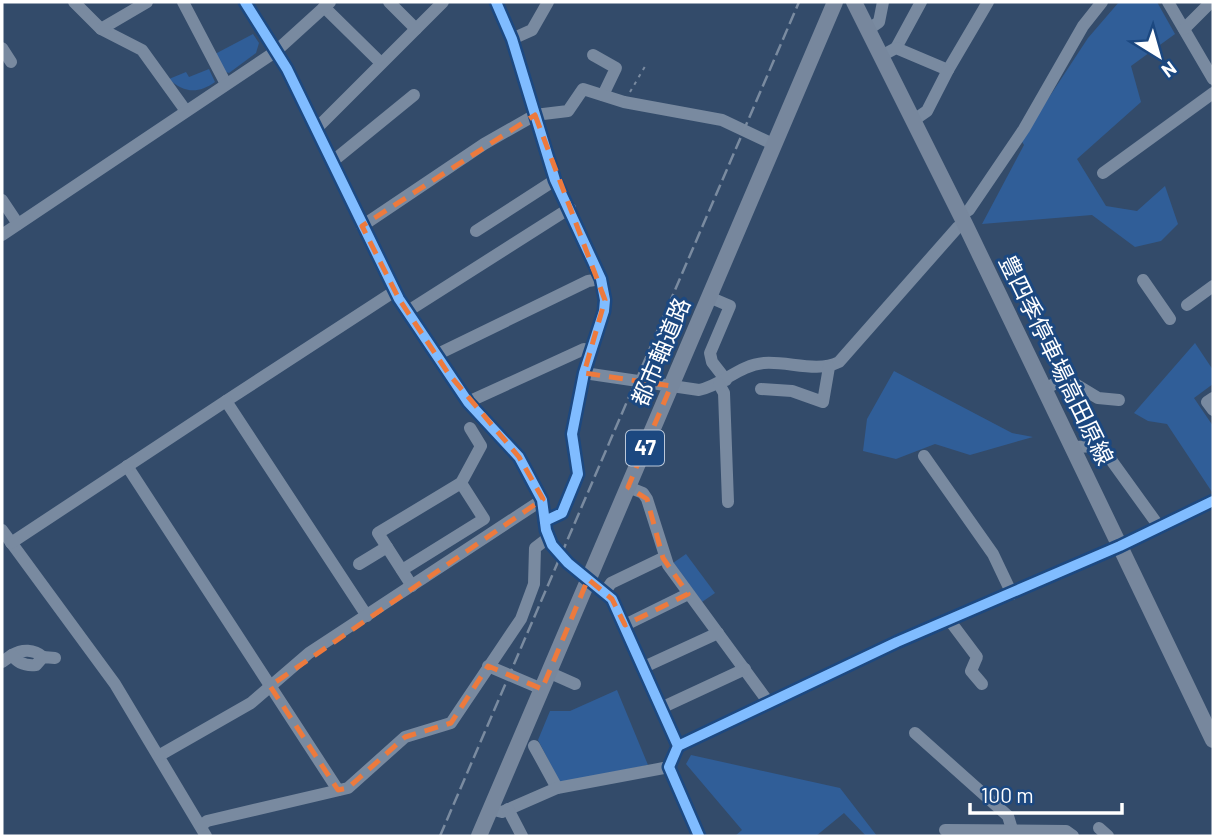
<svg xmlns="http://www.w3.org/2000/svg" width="1215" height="838" font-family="Barlow,'Noto Sans JP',sans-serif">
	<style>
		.green { fill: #305e98 }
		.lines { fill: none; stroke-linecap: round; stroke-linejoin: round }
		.path { stroke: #798aa0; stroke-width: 2; stroke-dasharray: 3.5 5; stroke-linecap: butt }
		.minor { stroke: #798aa0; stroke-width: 12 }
		.major { stroke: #77879d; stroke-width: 16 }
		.rail { stroke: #7a8ba0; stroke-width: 2.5; stroke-dasharray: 12 5; stroke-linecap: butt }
		.cycleway-casing { stroke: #1c4880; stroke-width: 15 }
		.cycleway { stroke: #80bcff; stroke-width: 10 }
		.marked { fill: none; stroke: #ed7a3d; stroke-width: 5; stroke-dasharray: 14 9; stroke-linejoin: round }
		.labels { text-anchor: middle; stroke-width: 6; stroke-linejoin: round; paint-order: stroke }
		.shield { fill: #1c4880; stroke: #bbc8d9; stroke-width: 2 }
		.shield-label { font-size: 21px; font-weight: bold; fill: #fff }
		.street-label { font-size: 23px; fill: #fff; stroke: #1c4880 }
	</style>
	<rect width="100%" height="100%" fill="#334b6a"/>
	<g class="green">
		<polygon points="1119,2 1157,2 1175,34 1131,66 1141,102 1077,159 1106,206 1137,211 1165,186 1178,224 1161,241 1135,247 1092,215 982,224 1024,145 1021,140 1088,38"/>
		<polygon points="253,34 259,43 256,53 229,73 223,71 215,54"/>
		<path d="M209,69L215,82C198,94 184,93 169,79L186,72L189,77Z"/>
		<polygon points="1195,343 1213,370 1213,384 1194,398 1213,426 1212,492 1167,424 1148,421 1134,413"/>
		<polygon points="894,371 1012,433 1033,437 970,455 935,444 896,459 863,451 867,419"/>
		<polygon points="686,554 715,593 702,602 673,563"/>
		<polygon points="617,690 648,765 560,783 538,740 550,711 570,711"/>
		<polygon points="691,755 840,788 877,836 866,836 844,813 816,836 735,836 742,830 686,764"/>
	</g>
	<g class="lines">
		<polyline class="path" points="630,92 647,63"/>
		<g class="minor">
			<polyline points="74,2 101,29 142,50 186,111"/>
			<polyline points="183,2 226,84"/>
			<polyline points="245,2 287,69 399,299 468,402 519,457 542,500 546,530 552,545 568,563 612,599 678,746 669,767 699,836"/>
			<polyline points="389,2 416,29"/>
			<polyline points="496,2 512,39 555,180 601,279 605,300 604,311 584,373 572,434 578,474 562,513 545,521"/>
			<polyline points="1168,2 1213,79"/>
			<polyline points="324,7 381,63"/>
			<polyline points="101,29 147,2"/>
			<polyline points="869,29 879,22 883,2"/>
			<polyline points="1184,29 1211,2"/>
			<polyline points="512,39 532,30 548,2"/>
			<polyline points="2,48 11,62"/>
			<polyline points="896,48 921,2"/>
			<polyline points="593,55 616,68 603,95"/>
			<polyline points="883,55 896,48 948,70 988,2"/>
			<polyline points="914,120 927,111 948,70"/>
			<polyline points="317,128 443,2"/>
			<polyline points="333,161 414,95"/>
			<polyline points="1103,173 1213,93"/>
			<polyline points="2,200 18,224"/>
			<polyline points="961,215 969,210 1024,129 1083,26 1102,2"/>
			<polyline points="362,226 484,144 535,115 568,111 583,89 624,102 722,120 775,145"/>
			<polyline points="476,231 555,180"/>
			<polyline points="2,235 275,52 330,2"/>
			<polyline points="1143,280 1170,319"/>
			<polyline points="709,297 730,306 710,353 712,362 726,380"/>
			<polyline points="1187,305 1213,286"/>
			<polyline points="408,311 570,208"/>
			<polyline points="436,355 588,281 601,279"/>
			<path d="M584,373L699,390C723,385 739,365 764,363C788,361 817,373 839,362L958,227L965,224"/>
			<polyline points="719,384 724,393 728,502"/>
			<polyline points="761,389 792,391 823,402 829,367"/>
			<polyline points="1045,389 1065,378 1098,398 1119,400"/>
			<polyline points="1213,398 1207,402 1213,410"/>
			<polyline points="226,401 395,291"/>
			<polyline points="468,402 584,349 592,351"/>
			<polyline points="1072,447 1101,446 1158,525"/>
			<polyline points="924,456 993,554 1012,594"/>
			<polyline points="127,466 338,790"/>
			<polyline points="628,487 643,493 647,499 668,565 769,703"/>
			<polyline points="2,530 115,684 206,836"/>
			<polyline points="11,543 226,401 367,616"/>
			<polyline points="359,564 387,547"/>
			<polyline points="402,570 484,519 461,483"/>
			<polyline points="412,586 378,533 461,483 481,446 470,428"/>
			<polyline points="605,592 611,583 663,558"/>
			<polyline points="950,621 977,657 971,671 982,684"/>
			<polyline points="625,625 688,594"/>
			<path d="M12,655C22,649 34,649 43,657"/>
			<path d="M2,662L12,655C18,664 26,666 36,665L43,657L55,658"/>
			<polyline points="488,666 542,689"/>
			<polyline points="644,667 718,633"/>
			<polyline points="548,672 575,684"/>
			<polyline points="661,708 745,669"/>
			<polyline points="915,733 1008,816 1014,836"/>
			<polyline points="534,746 557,788"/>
			<polyline points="678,746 897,642 1120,546 1213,501"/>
			<polyline points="160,755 251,703 309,653 542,500"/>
			<polyline points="490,809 502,812 557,788 669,767"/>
			<polyline points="508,809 522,836"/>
			<polyline points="201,826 207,821 348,788 405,737 451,723 521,619 534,584 535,548 548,538"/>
			<polyline points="1099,828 1108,836"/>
			<polyline points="945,830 1066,831 1073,836"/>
		</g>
		<g class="major">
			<polyline points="854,2 965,224 1213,740"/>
			<polyline points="479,836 835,2"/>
		</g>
		<polyline class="rail" points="440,836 799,2"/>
		<g class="cycleway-casing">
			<g id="cycleway">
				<polyline points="245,2 287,69 399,299 468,402 519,457 542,500 546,530 552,545 568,563 612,599 678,746 669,767 699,836"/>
				<polyline points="496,2 512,39 555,180 601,279 605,300 604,311 584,373 572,434 578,474 562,513 545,521"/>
				<polyline points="678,746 897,642 1120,546 1213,501"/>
			</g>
		</g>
		<use href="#cycleway" class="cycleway"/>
	</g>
	<path class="marked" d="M535,115L605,300L584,373L671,386L628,487L647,499L663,558L688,594L625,625L612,599L588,579L542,689L488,666L451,723L405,737L348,788L338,790L270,686L543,499L519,457L448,373L399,299L362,226Z"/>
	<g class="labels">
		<rect class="shield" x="626" y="430.5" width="38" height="35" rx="5"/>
		<g class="shield-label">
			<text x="645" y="455">47</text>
		</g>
		<g class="street-label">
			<text transform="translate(661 352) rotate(-67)" y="8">都市軸道路</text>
			<text transform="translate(1056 360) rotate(64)" y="8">豊四季停車場高田原線</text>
		</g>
	</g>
	<rect width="1215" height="838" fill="none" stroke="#ffffff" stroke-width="7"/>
	<g transform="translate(1159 56) rotate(143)" stroke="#1c4880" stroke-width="5" paint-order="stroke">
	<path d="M0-5L12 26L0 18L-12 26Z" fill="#ffffff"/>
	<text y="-10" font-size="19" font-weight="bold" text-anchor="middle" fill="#ffffff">N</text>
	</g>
	<path d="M970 803v10h152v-10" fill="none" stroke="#ffffff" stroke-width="3.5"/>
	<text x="981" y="803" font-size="21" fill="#ffffff" stroke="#1c4880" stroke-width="5" paint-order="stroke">100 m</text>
</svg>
